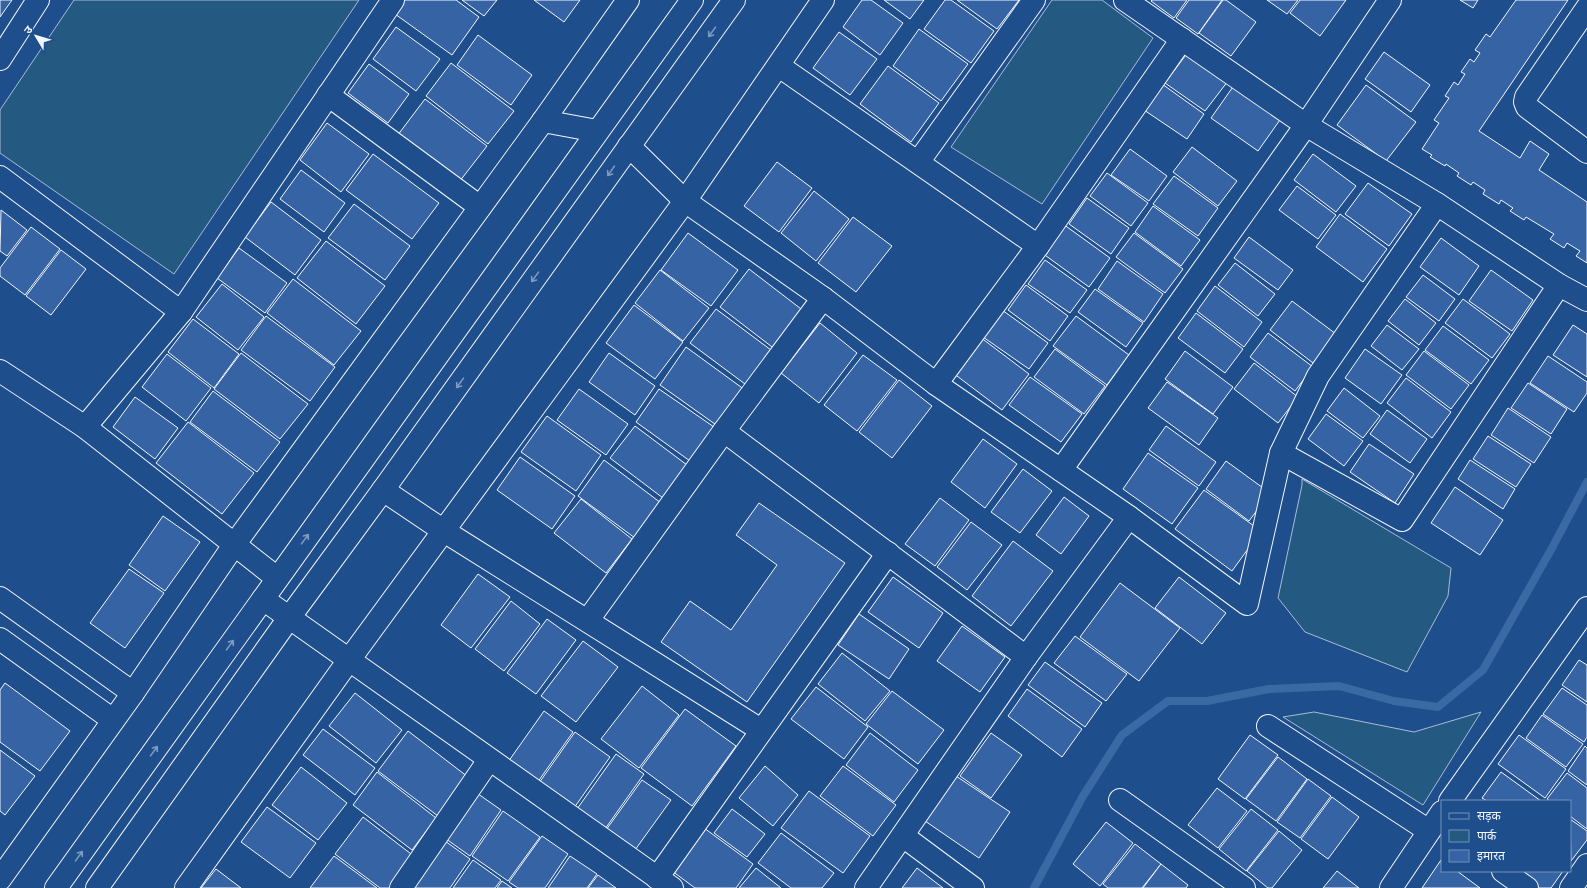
<svg xmlns="http://www.w3.org/2000/svg" width="1587" height="888" font-family="Lato,'Noto Sans Devanagari',sans-serif">
	<style>
		.green { fill: #245a82; stroke: #a8bbd7 }
		.lines { fill: none; stroke-linecap: round; stroke-linejoin: round }
		.stream { stroke: #3b69a3; stroke-width: 8 }
		.building { fill: #3563a3; stroke: #f2f6ff }
		.minor-casing { stroke: #f2f6ff; stroke-width: 24 }
		.secondary-casing { stroke: #f2f6ff; stroke-width: 24 }
		.minor { stroke: #1f4e8c; stroke-width: 22 }
		.secondary { stroke: #1f4e8c; stroke-width: 22 }
		.oneway { stroke: #7e9ac0 }
	</style>
	<rect width="100%" height="100%" fill="#1f4e8c"/>
	<g class="green">
		<polygon points="74,0 359,0 174,274 0,153 0,110"/>
		<polygon points="1052,0 1102,0 1153,38 1042,204 951,147"/>
		<polygon points="1302,479 1451,568 1448,596 1407,672 1305,632 1278,598 1302,485"/>
		<polygon points="1314,712 1414,732 1481,712 1423,805 1283,717"/>
	</g>
	<g class="lines">
		<polyline class="stream" points="1034,888 1083,796 1122,735 1168,701 1207,701 1269,689 1339,686 1394,701 1438,707 1483,670 1552,548 1587,482"/>
	</g>
	<g class="building">
		<polygon points="0,0 12,0 0,17"/>
		<polygon points="405,0 456,0 479,17 452,55 395,14"/>
		<polygon points="462,0 497,0 484,16"/>
		<polygon points="534,0 580,0 564,22"/>
		<polygon points="862,0 871,0 903,23 880,55 843,27"/>
		<polygon points="884,0 924,0 910,19"/>
		<polygon points="945,0 951,0 994,31 971,63 924,29"/>
		<polygon points="957,0 1019,0 997,29"/>
		<polygon points="1152,0 1187,0 1174,18 1151,1"/>
		<polygon points="1189,0 1222,0 1198,34 1176,18"/>
		<polygon points="1223,0 1226,0 1256,22 1231,56 1199,33"/>
		<polygon points="1267,0 1298,0 1287,14"/>
		<polygon points="1300,0 1346,0 1320,36 1290,13"/>
		<polygon points="1460,0 1478,0 1473,8"/>
		<polygon points="1516,0 1568,0 1479,131 1520,158 1530,141 1549,154 1539,170 1587,202 1587,263 1576,256 1580,251 1567,243 1564,248 1550,239 1554,234 1526,217 1524,220 1510,211 1513,208 1501,200 1499,204 1483,194 1485,190 1473,182 1471,185 1457,176 1459,173 1446,164 1445,166 1430,157 1432,155 1422,149 1439,123 1434,120 1449,98 1445,96 1454,82 1458,85 1465,74 1461,72 1470,59 1474,62 1480,53 1475,50 1486,34 1490,37"/>
		<polygon points="396,27 440,59 416,91 373,59"/>
		<polygon points="919,29 968,64 941,101 893,66"/>
		<polygon points="839,32 877,59 850,95 813,68"/>
		<polygon points="478,35 532,75 511,105 457,65"/>
		<polygon points="1188,52 1228,81 1205,111 1165,83"/>
		<polygon points="1384,52 1430,85 1411,112 1365,79"/>
		<polygon points="451,63 514,111 488,144 426,96"/>
		<polygon points="369,64 409,94 388,123 348,93"/>
		<polygon points="888,66 939,103 911,142 860,104"/>
		<polygon points="1162,84 1204,114 1187,139 1144,110"/>
		<polygon points="1235,84 1282,117 1258,151 1211,118"/>
		<polygon points="1366,85 1416,122 1386,161 1337,125"/>
		<polygon points="425,99 487,146 456,186 394,140"/>
		<polygon points="327,123 369,154 341,192 300,160"/>
		<polygon points="1192,147 1237,181 1218,206 1173,172"/>
		<polygon points="1130,149 1167,176 1149,201 1111,175"/>
		<polygon points="373,154 439,203 412,239 346,190"/>
		<polygon points="1313,154 1356,186 1336,212 1294,180"/>
		<polygon points="777,162 812,188 779,232 744,206"/>
		<polygon points="301,170 345,203 324,232 280,199"/>
		<polygon points="1107,173 1148,203 1131,226 1090,196"/>
		<polygon points="1174,176 1218,208 1198,236 1153,204"/>
		<polygon points="1368,183 1412,214 1389,246 1345,214"/>
		<polygon points="1297,186 1336,215 1318,239 1279,210"/>
		<polygon points="814,191 849,219 816,261 781,233"/>
		<polygon points="1087,198 1129,228 1111,254 1069,224"/>
		<polygon points="271,202 321,240 295,275 245,237"/>
		<polygon points="354,204 410,246 385,280 328,238"/>
		<polygon points="1153,206 1200,240 1181,266 1135,232"/>
		<polygon points="1,210 27,230 7,256 0,251"/>
		<polygon points="1340,214 1387,249 1363,282 1316,247"/>
		<polygon points="853,217 892,246 856,292 818,263"/>
		<polygon points="1063,224 1110,258 1089,287 1042,253"/>
		<polygon points="31,227 60,249 25,295 0,276 0,268"/>
		<polygon points="688,233 738,270 711,306 661,270"/>
		<polygon points="1134,233 1183,269 1165,293 1116,257"/>
		<polygon points="1249,237 1293,270 1278,290 1234,258"/>
		<polygon points="1441,238 1479,266 1459,295 1420,267"/>
		<polygon points="326,241 385,286 356,324 297,278"/>
		<polygon points="239,248 287,283 265,313 217,278"/>
		<polygon points="61,250 86,269 51,315 26,296"/>
		<polygon points="1045,260 1087,290 1070,313 1028,284"/>
		<polygon points="1117,261 1163,294 1144,322 1098,289"/>
		<polygon points="1235,263 1275,294 1258,316 1218,285"/>
		<polygon points="749,269 805,312 776,350 720,307"/>
		<polygon points="660,270 709,308 683,341 635,303"/>
		<polygon points="1491,270 1533,300 1512,331 1469,301"/>
		<polygon points="1423,275 1455,299 1439,321 1406,297"/>
		<polygon points="293,279 361,331 334,365 267,313"/>
		<polygon points="222,284 264,317 238,350 196,317"/>
		<polygon points="1026,285 1068,316 1050,341 1008,310"/>
		<polygon points="1215,286 1262,322 1244,347 1197,311"/>
		<polygon points="1095,289 1143,323 1126,347 1078,312"/>
		<polygon points="1405,299 1436,323 1419,345 1388,321"/>
		<polygon points="1463,299 1510,334 1492,358 1445,323"/>
		<polygon points="1292,301 1336,334 1313,363 1270,330"/>
		<polygon points="634,305 683,342 655,379 606,343"/>
		<polygon points="716,309 775,353 749,387 690,343"/>
		<polygon points="1002,310 1048,343 1029,369 983,337"/>
		<polygon points="1196,313 1243,349 1225,373 1178,338"/>
		<polygon points="266,316 335,367 310,401 241,350"/>
		<polygon points="1076,316 1129,355 1107,385 1053,346"/>
		<polygon points="193,319 239,354 214,388 168,352"/>
		<polygon points="820,323 857,353 819,403 781,373"/>
		<polygon points="1387,325 1419,349 1402,370 1371,346"/>
		<polygon points="1573,325 1587,334 1587,377 1553,355"/>
		<polygon points="1443,326 1489,360 1471,384 1425,350"/>
		<polygon points="1268,333 1313,367 1295,391 1250,357"/>
		<polygon points="980,337 1029,374 1002,410 953,373"/>
		<polygon points="686,347 745,390 719,427 660,385"/>
		<polygon points="1055,349 1105,386 1084,414 1034,377"/>
		<polygon points="1365,349 1402,375 1381,404 1345,378"/>
		<polygon points="1185,351 1233,387 1213,414 1165,379"/>
		<polygon points="1424,351 1469,385 1451,409 1406,375"/>
		<polygon points="241,353 308,404 280,439 214,389"/>
		<polygon points="609,353 655,386 635,415 589,382"/>
		<polygon points="167,354 211,388 186,421 142,387"/>
		<polygon points="863,355 897,380 857,431 824,405"/>
		<polygon points="1548,356 1587,382 1587,393 1574,412 1530,383"/>
		<polygon points="1254,363 1298,397 1278,423 1234,389"/>
		<polygon points="1030,377 1082,414 1061,442 1009,405"/>
		<polygon points="1406,378 1451,412 1432,438 1387,403"/>
		<polygon points="899,380 932,406 892,458 859,432"/>
		<polygon points="1167,382 1218,418 1199,445 1148,408"/>
		<polygon points="1528,383 1567,409 1551,434 1511,408"/>
		<polygon points="1344,388 1380,416 1363,438 1327,411"/>
		<polygon points="579,389 628,424 606,455 557,420"/>
		<polygon points="659,389 714,427 690,461 636,422"/>
		<polygon points="213,391 280,442 257,472 190,422"/>
		<polygon points="135,397 178,428 155,459 113,427"/>
		<polygon points="1508,408 1551,437 1534,463 1491,435"/>
		<polygon points="1387,410 1427,439 1410,463 1370,434"/>
		<polygon points="1326,414 1363,441 1344,466 1308,439"/>
		<polygon points="547,416 601,455 576,491 521,452"/>
		<polygon points="188,422 254,473 222,514 156,463"/>
		<polygon points="635,426 687,465 663,498 610,458"/>
		<polygon points="1166,426 1216,462 1199,486 1149,450"/>
		<polygon points="1488,436 1531,464 1516,487 1473,459"/>
		<polygon points="983,439 1017,464 985,508 951,482"/>
		<polygon points="1369,444 1414,474 1395,503 1350,472"/>
		<polygon points="1148,453 1198,488 1172,524 1123,489"/>
		<polygon points="520,457 575,496 552,529 497,490"/>
		<polygon points="604,460 661,503 635,538 578,496"/>
		<polygon points="1470,460 1515,489 1503,509 1458,479"/>
		<polygon points="1226,461 1270,493 1249,521 1206,489"/>
		<polygon points="1023,469 1052,491 1020,533 991,512"/>
		<polygon points="1455,487 1503,520 1480,555 1431,523"/>
		<polygon points="1204,490 1261,531 1232,571 1175,529"/>
		<polygon points="1064,497 1089,516 1061,554 1036,535"/>
		<polygon points="940,498 969,520 935,566 905,544"/>
		<polygon points="581,499 632,539 606,573 554,533"/>
		<polygon points="759,503 845,563 747,702 661,642 690,601 731,630 777,565 736,535"/>
		<polygon points="163,516 200,542 165,591 129,565"/>
		<polygon points="971,522 1002,545 967,590 937,567"/>
		<polygon points="1013,541 1053,571 1011,626 972,596"/>
		<polygon points="129,569 164,593 125,648 90,623"/>
		<polygon points="478,574 510,597 471,648 441,625"/>
		<polygon points="893,577 943,613 919,648 868,612"/>
		<polygon points="1179,577 1226,613 1202,644 1155,608"/>
		<polygon points="1120,583 1180,628 1139,681 1080,637"/>
		<polygon points="511,601 540,624 504,671 475,649"/>
		<polygon points="859,614 909,649 889,679 838,645"/>
		<polygon points="547,619 576,640 536,694 507,673"/>
		<polygon points="962,626 1005,657 980,692 937,661"/>
		<polygon points="1075,636 1127,674 1106,701 1054,663"/>
		<polygon points="583,641 618,667 576,722 541,696"/>
		<polygon points="842,653 890,691 865,721 818,684"/>
		<polygon points="1579,660 1587,665 1587,702 1562,685"/>
		<polygon points="1045,662 1102,703 1085,727 1028,685"/>
		<polygon points="5,683 70,731 40,771 0,742 0,690"/>
		<polygon points="642,686 679,715 639,768 601,739"/>
		<polygon points="816,687 868,727 844,759 791,719"/>
		<polygon points="1562,688 1587,705 1587,737 1584,742 1543,714"/>
		<polygon points="1027,689 1082,729 1062,757 1008,716"/>
		<polygon points="892,691 944,730 918,764 866,724"/>
		<polygon points="355,693 402,730 376,763 329,726"/>
		<polygon points="685,709 736,746 692,806 641,768"/>
		<polygon points="544,711 573,732 537,783 508,762"/>
		<polygon points="1542,715 1583,744 1566,767 1526,738"/>
		<polygon points="323,729 375,768 355,795 303,755"/>
		<polygon points="408,731 468,777 438,816 378,771"/>
		<polygon points="575,732 610,757 574,808 539,783"/>
		<polygon points="870,733 918,770 894,802 846,765"/>
		<polygon points="991,733 1022,755 991,798 960,776"/>
		<polygon points="1250,735 1278,755 1245,799 1218,779"/>
		<polygon points="1519,735 1566,769 1545,798 1498,764"/>
		<polygon points="1585,746 1587,748 1587,785 1568,771"/>
		<polygon points="0,750 35,776 5,815 0,811"/>
		<polygon points="616,754 644,774 605,829 577,809"/>
		<polygon points="1278,757 1307,779 1276,821 1246,799"/>
		<polygon points="765,766 798,795 773,826 739,798"/>
		<polygon points="843,766 896,805 873,836 820,796"/>
		<polygon points="301,767 347,803 318,840 272,805"/>
		<polygon points="377,772 436,818 412,850 353,805"/>
		<polygon points="1501,772 1541,801 1487,801 1482,798"/>
		<polygon points="1567,773 1587,788 1587,829 1570,816 1570,801 1550,801 1547,799"/>
		<polygon points="956,776 1010,812 979,858 925,821"/>
		<polygon points="1308,779 1331,796 1300,838 1277,822"/>
		<polygon points="642,780 671,800 635,850 606,830"/>
		<polygon points="1217,788 1247,811 1218,848 1188,825"/>
		<polygon points="474,791 501,810 470,856 442,836"/>
		<polygon points="809,791 870,836 843,873 781,828"/>
		<polygon points="1332,797 1359,817 1328,859 1301,839"/>
		<polygon points="267,807 316,843 290,878 241,842"/>
		<polygon points="732,809 765,834 747,857 714,833"/>
		<polygon points="1251,809 1278,830 1246,871 1219,849"/>
		<polygon points="503,811 540,837 508,881 472,856"/>
		<polygon points="363,817 415,857 392,888 380,888 335,854"/>
		<polygon points="1570,819 1587,831 1587,840 1571,861"/>
		<polygon points="1106,822 1133,843 1100,886 1073,864"/>
		<polygon points="700,825 753,864 736,888 695,888 668,868"/>
		<polygon points="1279,831 1302,850 1272,888 1268,888 1247,871"/>
		<polygon points="781,833 834,873 822,888 791,888 758,863"/>
		<polygon points="542,836 568,854 545,888 518,888 509,882"/>
		<polygon points="445,841 470,859 450,888 412,888"/>
		<polygon points="1135,844 1161,864 1142,888 1108,888 1103,884"/>
		<polygon points="334,856 377,888 310,888"/>
		<polygon points="570,856 597,874 587,888 548,888"/>
		<polygon points="473,860 501,880 495,888 453,888"/>
		<polygon points="1441,860 1442,871 1457,871 1480,888 1422,888"/>
		<polygon points="1161,864 1188,885 1186,888 1143,888"/>
		<polygon points="756,868 781,888 739,888"/>
		<polygon points="917,868 943,888 902,888"/>
		<polygon points="216,869 241,888 201,888"/>
		<polygon points="1337,871 1359,888 1323,888"/>
		<polygon points="1513,871 1563,871 1551,888 1537,888"/>
		<polygon points="598,875 616,888 588,888"/>
		<polygon points="502,881 512,888 497,888"/>
	</g>
	<g class="lines">
		<g class="minor-casing">
			<g id="minor">
				<polyline points="1125,0 1306,125 1437,204 1559,285 1587,300"/>
				<polyline points="1587,8 1526,97 1525,102 1527,107 1587,152"/>
				<polyline points="0,59 38,0"/>
				<polyline points="779,66 1038,246"/>
				<polyline points="328,95 480,207"/>
				<polyline points="543,121 597,131"/>
				<polyline points="629,146 685,201 823,298 936,384 1129,517 1247,604 1281,453 1318,376 1437,204"/>
				<polyline points="919,161 1034,0"/>
				<polyline points="0,177 181,312"/>
				<polyline points="0,371 85,427 277,578"/>
				<polyline points="936,384 1038,246 1182,39"/>
				<polyline points="85,427 181,312 393,0"/>
				<polyline points="724,431 1026,657"/>
				<polyline points="1281,453 1402,520 1559,285"/>
				<polyline points="1061,470 1306,125 1390,0"/>
				<polyline points="383,490 444,531 761,730"/>
				<polyline points="0,598 133,693"/>
				<polyline points="263,599 672,888"/>
				<polyline points="588,620 724,431 823,298"/>
				<polyline points="0,639 113,720"/>
				<polyline points="1268,726 1429,831"/>
				<polyline points="1120,800 1244,888"/>
				<polyline points="1450,801 1587,608"/>
				<polyline points="903,836 973,888"/>
				<polyline points="1503,871 1527,888"/>
				<polyline points="657,878 888,553"/>
				<polyline points="0,879 133,693 234,545 543,121 628,0"/>
				<polyline points="186,888 349,660 685,201 823,0"/>
				<polyline points="401,888 489,760"/>
				<polyline points="866,888 1026,657 1129,517"/>
				<polyline points="1391,888 1442,812"/>
				<polyline points="1571,888 1587,865"/>
			</g>
		</g>
		<g class="secondary-casing">
			<g id="secondary">
				<polyline points="56,888 692,0"/>
				<polyline points="97,888 289,618 383,490 734,0"/>
			</g>
		</g>
		<use href="#minor" class="minor"/>
		<use href="#secondary" class="secondary"/>
	</g>
	<defs><path id="oneway-shaft" d="M-6 0H5M1.5-3L5.5 0L1.5 3" fill="none" stroke-width="1.6" stroke-linecap="round" stroke-linejoin="round"/></defs>
	<g class="oneway">
		<use href="#oneway-shaft" transform="translate(712 32) rotate(126)"/>
		<use href="#oneway-shaft" transform="translate(611 171) rotate(125)"/>
		<use href="#oneway-shaft" transform="translate(535 277) rotate(126)"/>
		<use href="#oneway-shaft" transform="translate(460 383) rotate(126)"/>
		<use href="#oneway-shaft" transform="translate(305 539) rotate(-54)"/>
		<use href="#oneway-shaft" transform="translate(230 645) rotate(-54)"/>
		<use href="#oneway-shaft" transform="translate(154 751) rotate(-54)"/>
		<use href="#oneway-shaft" transform="translate(79 856) rotate(-54)"/>
	</g>
	<rect x="1441" y="800" width="130" height="72" fill="#1f4e8c" stroke="#7391ba"/>
	<rect x="1449" y="813" width="20" height="6" fill="#1f4e8c" stroke="#7391ba"/>
	<text x="1477" y="820" font-size="12" fill="#f2f6ff">सड़क</text>
	<rect x="1449" y="830" width="20" height="12" fill="#245a82" stroke="#7391ba"/>
	<text x="1477" y="840" font-size="12" fill="#f2f6ff">पार्क</text>
	<rect x="1449" y="850" width="20" height="12" fill="#3563a3" stroke="#7391ba"/>
	<text x="1477" y="860" font-size="12" fill="#f2f6ff">इमारत</text>
	<g transform="translate(36 36) rotate(308)" stroke="#1f4e8c" stroke-width="3" paint-order="stroke">
	<path d="M0-3L7 15L0 10L-7 15Z" fill="#f2f6ff"/>
	<text y="-6" font-size="11" font-weight="bold" text-anchor="middle" fill="#f2f6ff">उ</text>
	</g>
</svg>
